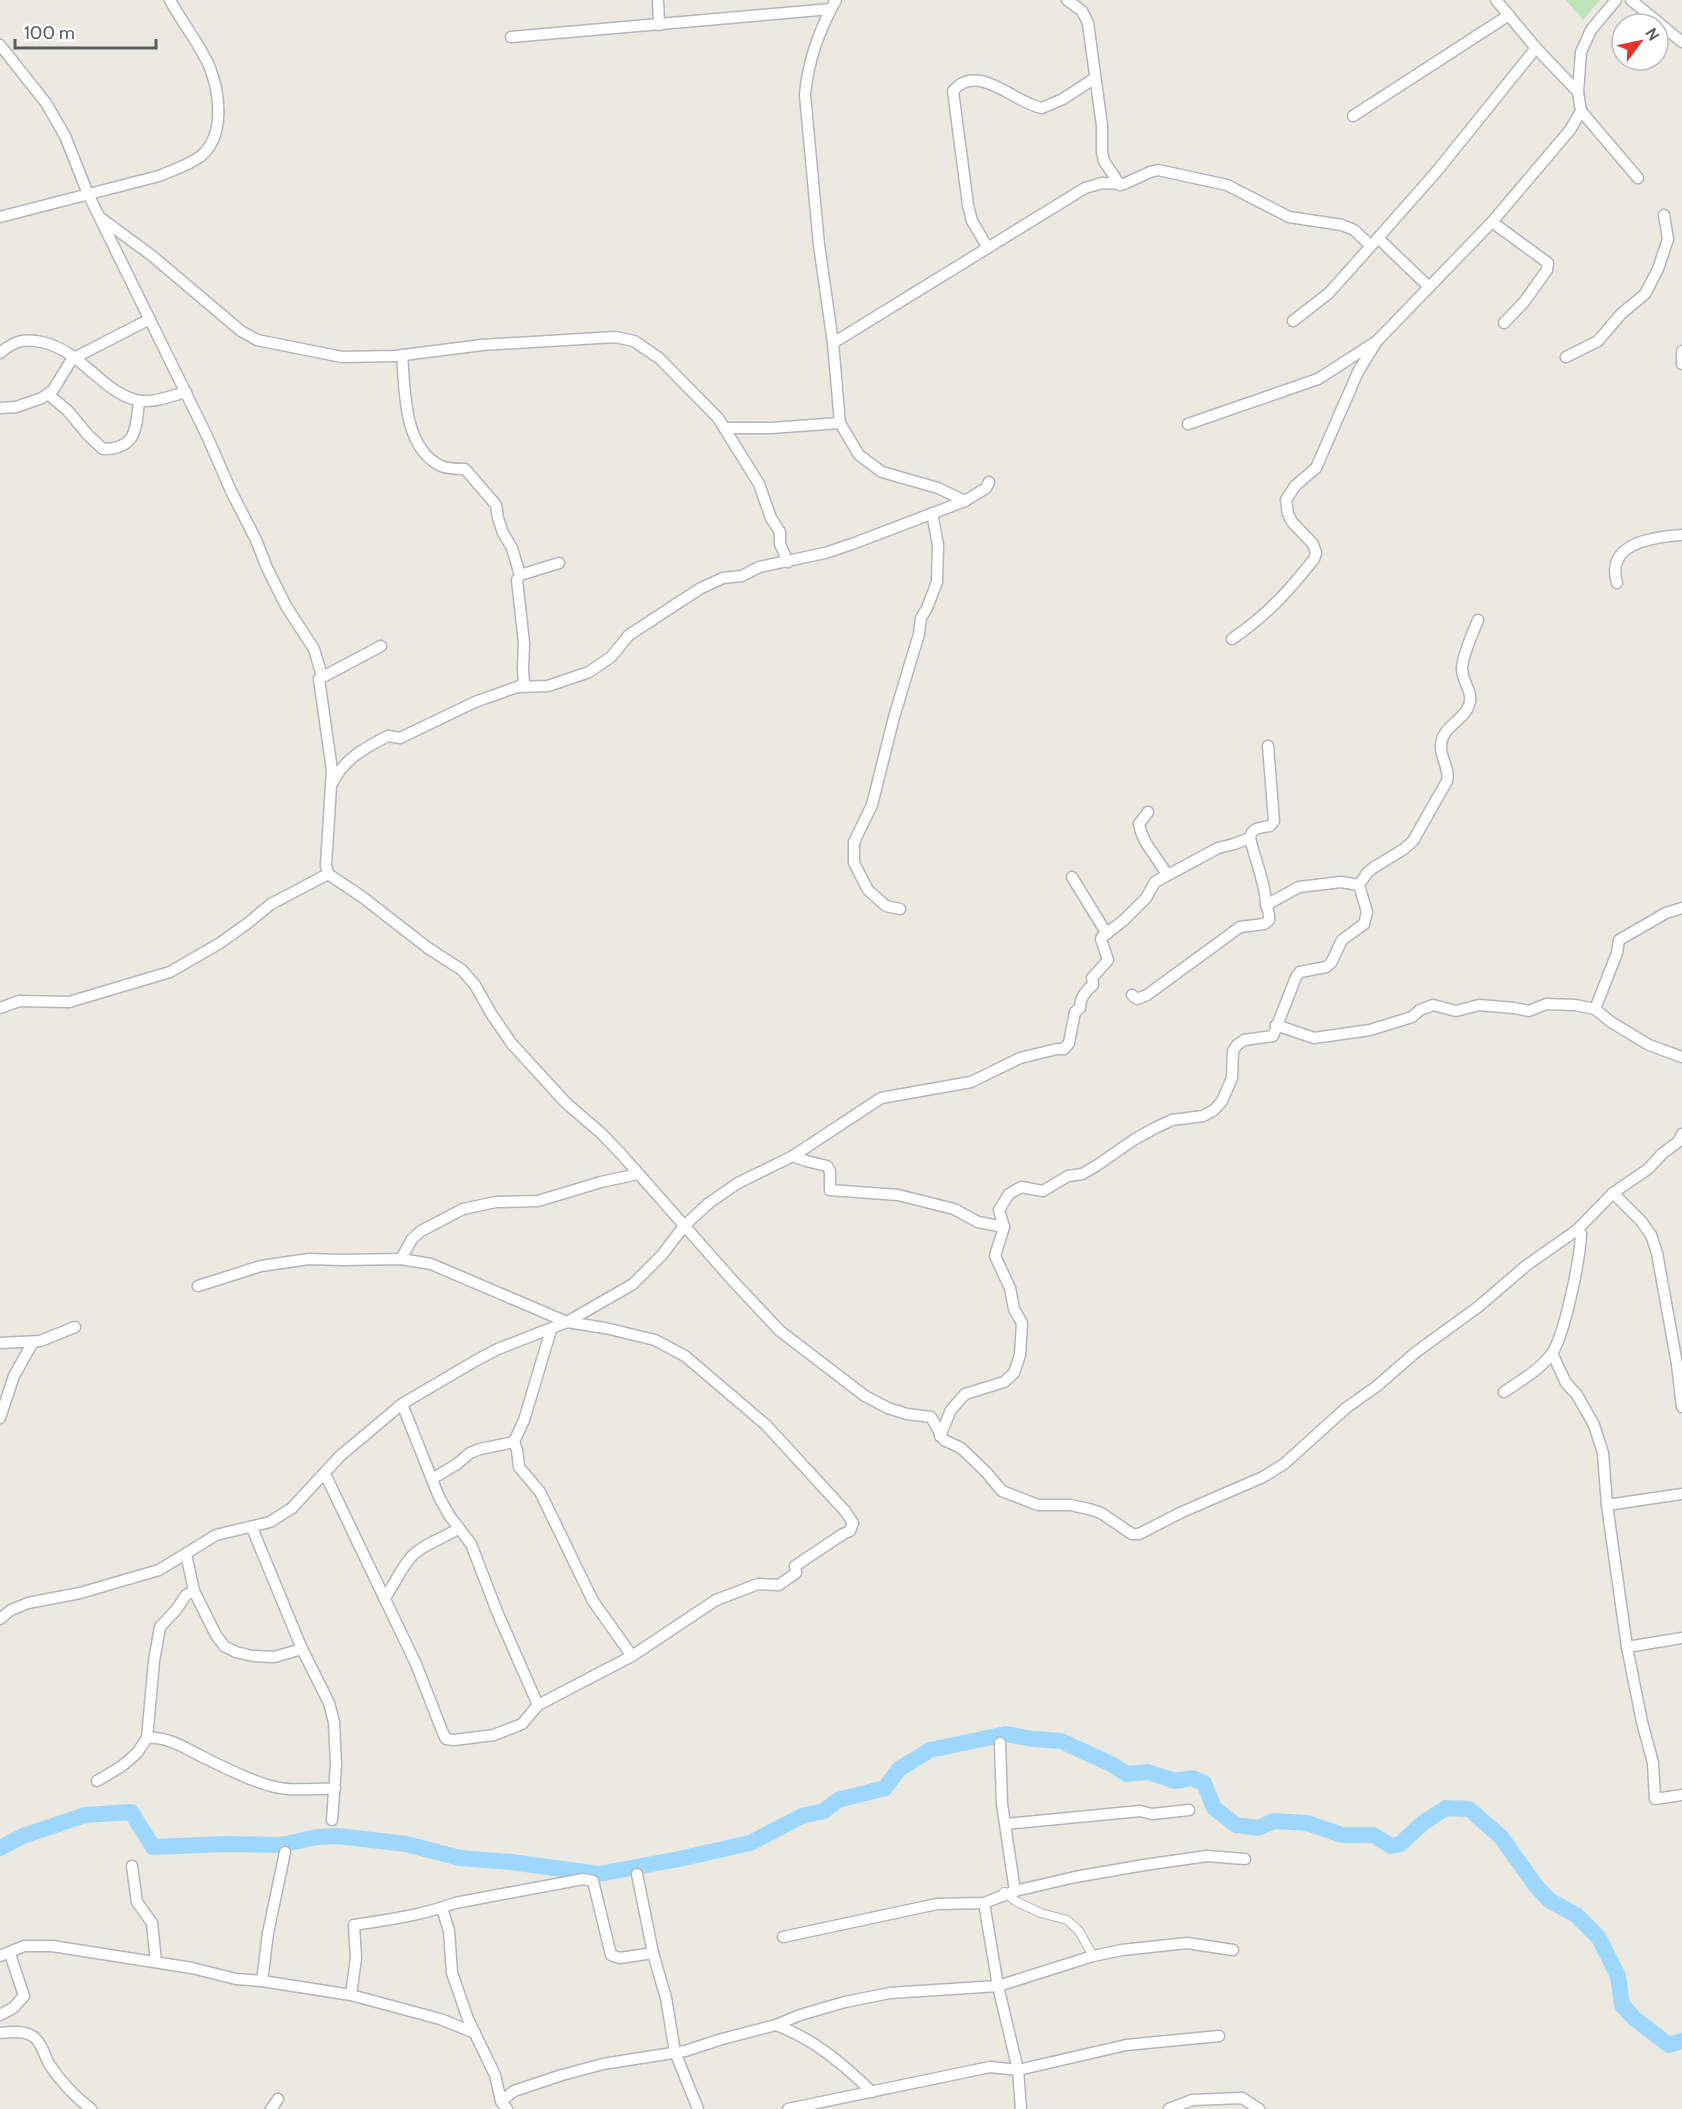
<svg xmlns="http://www.w3.org/2000/svg" width="1682" height="2109" font-family="Cabin,sans-serif">
	<style>
		.green { fill: #bde4bb }
		.lines { fill: none; stroke-linecap: round; stroke-linejoin: round }
		.river { stroke: #9dd7fe; stroke-width: 16 }
		.pedestrian-casing { stroke: #b3b6bb; stroke-width: 10 }
		.minor-casing { stroke: #b3b6bb; stroke-width: 13 }
		.pedestrian { stroke: #fff; stroke-width: 8 }
		.minor { stroke: #fff; stroke-width: 10 }
	</style>
	<rect width="100%" height="100%" fill="#ece9e0"/>
	<polygon class="green" points="1566,0 1600,0 1583,20"/>
	<g class="lines">
		<polyline class="river" points="0,1848 23,1836 85,1815 131,1812 153,1847 225,1844 281,1845 317,1837 338,1836 406,1844 460,1858 511,1862 599,1874 679,1859 750,1843 802,1816 824,1811 838,1800 885,1788 899,1769 930,1750 1006,1734 1032,1739 1061,1741 1111,1764 1127,1774 1148,1772 1175,1781 1192,1778 1204,1783 1214,1808 1236,1825 1258,1828 1274,1821 1307,1823 1342,1835 1373,1835 1391,1846 1400,1844 1423,1823 1446,1808 1469,1809 1501,1837 1536,1886 1549,1900 1576,1915 1599,1938 1618,1976 1622,2005 1635,2019 1669,2045 1682,2041"/>
		<g class="pedestrian-casing">
			<polyline id="pedestrian" points="1004,1892 1017,1902 1041,1913 1067,1920 1079,1931 1093,1956"/>
		</g>
		<g class="minor-casing">
			<g id="minor">
				<polyline points="658,0 659,25"/>
				<path d="M836,0C819,30 808,61 805,95L819,245L833,343L840,423L859,455L882,472L938,488L965,501"/>
				<polyline points="1067,0 1082,11 1088,23 1102,126 1102,152 1104,161 1120,185"/>
				<polyline points="1496,0 1536,48 1578,92"/>
				<polyline points="1631,0 1682,42"/>
				<polyline points="511,37 831,9"/>
				<polyline points="0,45 46,103 65,136 88,194 207,436 231,491 256,540 267,568 286,606 314,649 322,676"/>
				<polyline points="1581,111 1638,178"/>
				<polyline points="1353,116 1509,15"/>
				<path d="M0,217L159,176C173,170 189,165 201,156C225,136 220,94 210,68C200,44 182,23 170,0"/>
				<polyline points="102,219 151,255 241,331 257,340 342,357 396,356 482,345 615,337 634,341 659,358 718,418 759,484 771,518 780,532 780,544 788,562"/>
				<polyline points="1492,222 1548,263 1547,270 1524,302 1504,323"/>
				<polyline points="1378,238 1429,287"/>
				<path d="M988,248L972,221L968,205L953,91C977,61 1016,104 1042,108L1063,99L1095,78"/>
				<polyline points="1293,321 1329,293 1378,238 1437,171 1536,48"/>
				<polyline points="833,343 1085,188 1102,183 1124,184 1150,172 1158,170 1227,185 1289,217 1342,225 1354,230 1370,245"/>
				<polyline points="1682,351 1682,364"/>
				<path d="M0,353C14,341 24,338 42,342C82,351 101,391 136,400C151,404 171,396 186,392"/>
				<path d="M402,355C405,390 403,448 441,466C448,469 458,469 465,469L496,505L498,518L503,533L512,548L520,575"/>
				<polyline points="1566,357 1598,341 1621,314 1645,294 1658,269 1668,239 1664,215"/>
				<path d="M48,394L68,411L88,435L103,449C137,449 136,428 139,401"/>
				<polyline points="0,408 16,407 42,398 53,390 72,359 150,319"/>
				<polyline points="1188,424 1318,379 1377,341"/>
				<polyline points="725,428 771,428 840,423"/>
				<path d="M1617,583C1605,543 1653,537 1682,535"/>
				<path d="M1232,639C1268,614 1287,593 1314,559L1316,553L1313,544L1292,522L1288,514L1286,500L1295,486L1316,468L1358,372L1377,341L1492,222L1570,130L1581,111L1578,92L1581,52L1591,30L1616,0"/>
				<polyline points="381,646 319,679 332,770 326,865 328,874 361,896 428,948 462,970 475,985 492,1015 512,1044 566,1103 601,1133 622,1155 734,1282 780,1331 865,1396 888,1408 907,1414 931,1417 944,1440 961,1448 986,1472 1002,1491 1038,1505 1070,1505 1089,1509 1101,1513 1132,1534 1139,1534 1182,1512 1263,1477 1284,1464 1346,1408 1377,1386 1416,1352 1478,1307 1527,1265 1577,1230 1613,1193 1648,1169 1663,1153 1678,1142 1682,1134"/>
				<polyline points="518,687 524,683 523,669 524,643 517,580 520,575 559,563"/>
				<path d="M333,782C344,759 366,747 388,736L400,738L475,702L517,687L548,686L589,672L611,657L629,635L701,588L723,578L742,576L759,567L825,553L852,544L965,501L986,488L989,482"/>
				<polyline points="1148,812 1139,824 1141,832 1146,843 1167,874"/>
				<polyline points="1072,877 1107,934"/>
				<path d="M1359,885L1367,873L1373,868L1404,849L1413,841L1447,781C1450,768 1440,758 1441,745C1442,726 1464,721 1469,705C1474,692 1462,682 1462,669C1462,656 1473,633 1478,620"/>
				<polyline points="1266,905 1299,887 1341,882 1359,885"/>
				<polyline points="900,909 886,906 868,890 854,863 854,842 872,805 894,717 919,634 921,618 927,608 937,582 938,545 932,513"/>
				<path d="M1132,995L1137,999L1147,995L1240,927L1264,924L1269,920C1270,913 1267,909 1266,902C1264,879 1255,860 1250,838C1251,827 1261,828 1270,826L1274,821L1268,746"/>
				<polyline points="0,1008 19,1001 69,1002 170,972 220,943 248,923 271,904 328,874"/>
				<polyline points="1595,1009 1617,953 1619,940 1666,913 1682,908"/>
				<polyline points="1276,1025 1314,1038 1370,1030 1412,1017 1420,1010 1433,1005 1456,1011 1479,1005 1514,1008 1529,1011 1546,1004 1575,1005 1595,1009 1611,1022 1649,1045 1682,1057"/>
				<polyline points="793,1156 806,1161 827,1166 830,1171 830,1190 898,1195 954,1209 978,1222 1004,1227"/>
				<polyline points="1613,1193 1641,1221 1651,1235 1657,1253 1677,1364 1682,1407"/>
				<polyline points="401,1259 412,1239 421,1231 463,1209 496,1202 538,1201 601,1182 638,1174"/>
				<polyline points="198,1286 261,1266 309,1259 343,1260 401,1259 431,1264 567,1322 605,1328 655,1340 685,1356 766,1425 845,1511 853,1523 850,1531 843,1534 795,1566 796,1573 779,1585 758,1584 716,1600 632,1656 538,1705 522,1724 494,1735 454,1740 446,1739 443,1733 416,1664 325,1474"/>
				<polyline points="551,1330 524,1420 514,1442 517,1450 519,1467 540,1492 593,1601 632,1656"/>
				<polyline points="0,1343 40,1341 75,1327"/>
				<polyline points="1552,1353 1566,1383 1577,1395 1594,1425 1603,1453 1607,1505 1627,1647 1642,1722 1653,1763 1655,1799 1682,1795"/>
				<path d="M1504,1392C1520,1381 1538,1371 1551,1355C1565,1335 1580,1259 1581,1234L1577,1230"/>
				<polyline points="402,1404 439,1497 449,1515 471,1544 498,1614 538,1705"/>
				<polyline points="0,1418 14,1376 33,1342"/>
				<polyline points="940,1436 951,1410 965,1394 1004,1382 1014,1373 1020,1355 1022,1323 1014,1309 1010,1288 995,1256 1004,1227 999,1210 1009,1194 1021,1187 1043,1191 1068,1176 1082,1174 1096,1166 1135,1139 1155,1128 1172,1120 1203,1116 1214,1110 1222,1101 1232,1078 1233,1051 1237,1045 1244,1040 1273,1036 1296,977 1300,972 1326,967 1331,963 1342,940 1364,924 1367,912 1359,885"/>
				<polyline points="432,1479 457,1464 470,1453 480,1449 514,1442"/>
				<polyline points="1607,1505 1682,1494"/>
				<polyline points="252,1528 302,1649 329,1703 334,1722 336,1765 332,1820"/>
				<polyline points="186,1554 194,1591 216,1635 224,1646 236,1652 253,1656 274,1657 302,1649"/>
				<path d="M384,1599C394,1586 401,1567 413,1555C425,1543 445,1538 459,1528"/>
				<path d="M0,1619L11,1610L28,1603L80,1593L159,1570L216,1535L270,1522L292,1508L340,1456L402,1404L475,1361L498,1349L567,1322L633,1284L662,1255L684,1226L709,1203L738,1183L793,1156L881,1098L971,1082L1020,1058L1057,1049H1064L1069,1043L1075,1012L1080,1008C1080,998 1085,991 1093,985L1092,978L1108,960L1101,939L1102,937L1124,920L1146,898L1155,882L1218,848L1234,844L1250,838"/>
				<polyline points="1627,1647 1682,1638"/>
				<path d="M147,1738C169,1736 188,1750 207,1759C225,1768 251,1781 271,1786C291,1792 314,1788 335,1789"/>
				<polyline points="1000,1743 1002,1804 1015,1891"/>
				<polyline points="97,1781 122,1766 137,1753 147,1738 154,1661 160,1627 176,1610 186,1595 194,1591"/>
				<polyline points="1006,1824 1140,1811 1152,1814 1189,1810"/>
				<polyline points="132,1866 137,1902 152,1923 156,1962"/>
				<polyline points="637,1874 653,1953 666,1998 675,2052 698,2109"/>
				<polyline points="984,1903 998,1986 1018,2070 1021,2109"/>
				<polyline points="442,1908 449,1931 452,1973 468,2019 495,2075 501,2101 507,2109"/>
				<polyline points="783,1937 937,1904 984,1903 1015,1891 1075,1877 1144,1865 1207,1856 1245,1859"/>
				<polyline points="0,1956 24,1946 52,1946 192,1968 236,1979 262,1981 351,1995 440,2019 475,2033"/>
				<polyline points="262,1981 268,1933 285,1852"/>
				<path d="M351,1995L356,1958L354,1925C388,1920 423,1915 455,1903L583,1879L593,1881L611,1955L620,1958L653,1953"/>
				<polyline points="0,2015 13,2008 24,1996 10,1954"/>
				<path d="M776,2025C814,2039 843,2064 872,2092"/>
				<path d="M0,2033C11,2032 28,2030 36,2039C42,2045 45,2056 49,2064C61,2082 74,2096 91,2109"/>
				<polyline points="501,2101 514,2091 562,2075 603,2064 685,2051 722,2039 776,2025 800,2015 845,2002 890,1993 998,1986 1093,1956 1122,1950 1187,1943 1233,1950"/>
				<polyline points="271,2109 278,2099"/>
				<polyline points="788,2109 990,2067 1018,2070 1126,2045 1219,2036"/>
				<polyline points="1169,2109 1192,2100 1242,2098 1259,2109"/>
			</g>
		</g>
		<use href="#pedestrian" class="pedestrian"/>
		<use href="#minor" class="minor"/>
	</g>
	<g transform="translate(1640 42) rotate(58)"><circle r="28" fill="#ffffff" stroke="#bcbec0" stroke-width="1.5"/>
	<path d="M0-4.5L10 22L0 15L-10 22Z" fill="#e7332a"/>
	<text y="-9" font-size="16" font-weight="bold" text-anchor="middle" fill="#585c61">N</text>
	</g>
	<path d="M15 39v9h141v-9" fill="none" stroke="#585c61" stroke-width="3"/>
	<text x="24" y="39" font-size="18" fill="#585c61" stroke="#ffffff" stroke-width="4.5" paint-order="stroke">100 m</text>
</svg>
